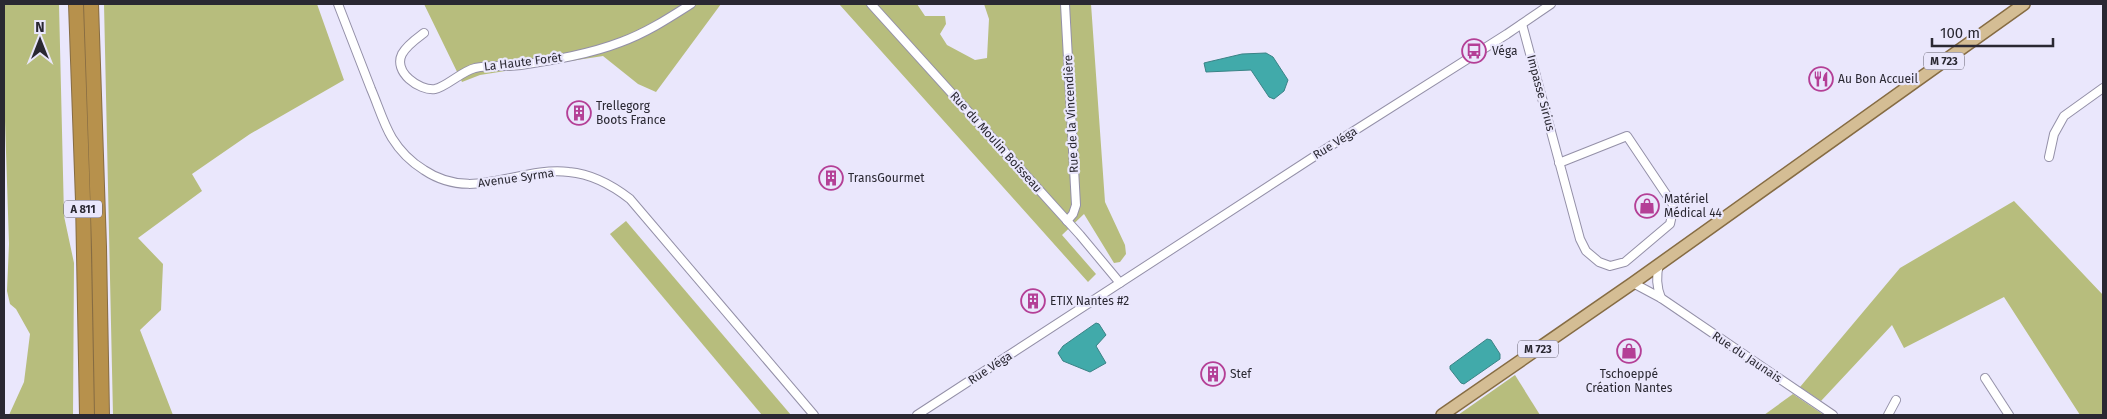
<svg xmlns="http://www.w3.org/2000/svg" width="2107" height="419" font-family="'Fira Sans',sans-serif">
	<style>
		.green { fill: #b7bd7d }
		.water { fill: #41aaaa; stroke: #3a8386 }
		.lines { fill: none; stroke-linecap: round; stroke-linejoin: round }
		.street-casing { stroke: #9490a8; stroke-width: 10 }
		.primary-casing { stroke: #866c43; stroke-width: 14 }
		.highway-casing { stroke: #866c43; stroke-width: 16 }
		.street { stroke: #fff; stroke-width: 8 }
		.primary { stroke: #d4bd94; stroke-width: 11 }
		.highway { stroke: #b7914c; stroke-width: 14 }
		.labels { text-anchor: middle; stroke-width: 4.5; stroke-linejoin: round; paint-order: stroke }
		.shield { fill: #eae7fc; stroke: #64616f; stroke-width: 1 }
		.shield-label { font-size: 11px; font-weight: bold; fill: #2a2832 }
		.poi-label { font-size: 12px; fill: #2a2832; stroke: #eae7fc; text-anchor: start }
		.street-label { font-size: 12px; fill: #2a2832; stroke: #eae7fc }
	</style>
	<rect width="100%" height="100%" fill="#eae7fc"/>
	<g class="green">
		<polygon points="4,4 59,4 64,216 74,263 73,415 9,415 24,382 30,334 16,309 10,304 7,291 9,244 4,90"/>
		<polygon points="104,4 317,4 344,80 250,134 192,174 202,191 138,238 163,264 161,310 140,330 173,415 113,415"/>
		<polygon points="424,4 721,4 656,92 638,84 603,56 480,75 462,82"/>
		<polygon points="839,4 917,4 925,16 945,16 946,24 940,34 947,45 975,60 987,58 989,19 984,4 1091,4 1105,202 1125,245 1126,254 1120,262 1114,263 1084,214 1062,235 1096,274 1088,282"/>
		<polygon points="2014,201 2103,295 2103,415 2080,415 2004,297 1904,348 1892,325 1821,401 1800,387 1900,268"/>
		<polygon points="626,221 791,415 762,415 610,234"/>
		<polygon points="1515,375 1540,415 1458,415"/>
		<polygon points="1793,394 1824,415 1764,415"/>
	</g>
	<g class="water">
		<polygon points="1266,53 1273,57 1288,80 1284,91 1274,99 1269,97 1251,70 1206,72 1204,63 1208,62 1242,54"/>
		<polygon points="1096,323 1099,324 1106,335 1096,346 1106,363 1090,372 1063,361 1058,353 1063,346"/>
		<polygon points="1487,339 1491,340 1500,354 1500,359 1464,384 1461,383 1450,369 1450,366"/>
	</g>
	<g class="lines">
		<g class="street-casing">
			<g id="street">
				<path d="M338,4C349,32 360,61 371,89C378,105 383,123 392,138C400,151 411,162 424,170C473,203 518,166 569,172C592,174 612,185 630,199L814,415"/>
				<polyline points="871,4 1080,235 1120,283"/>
				<polyline points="1065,4 1076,205 1073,214 1067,221"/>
				<polyline points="1522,24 1580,239 1586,251 1599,262 1610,266 1625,262 1670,224 1674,206 1627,136 1559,163"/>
				<path d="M424,33C416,39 407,45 402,54C393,72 419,91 435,89C446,87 462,71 475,68C490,65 506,67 521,65C554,60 590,54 621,42C646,33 669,18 691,4"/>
				<polyline points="2049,157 2054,134 2064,116 2103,88"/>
				<path d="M1659,264C1656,276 1656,286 1661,298"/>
				<polyline points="1633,283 1661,298 1833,415"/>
				<polyline points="1985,378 2009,415"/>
				<polyline points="917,415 1335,143 1507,34 1551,4"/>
				<polyline points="1888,415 1896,400"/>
			</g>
		</g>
		<g class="primary-casing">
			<polyline id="primary" points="1442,415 1633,283 2024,4"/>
		</g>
		<g class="highway-casing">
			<g id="highway">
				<polyline points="76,4 83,201 87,415"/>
				<polyline points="91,4 99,247 102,415"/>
			</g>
		</g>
		<use href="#street" class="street"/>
		<use href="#primary" class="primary"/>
		<use href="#highway" class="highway"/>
	</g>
	<defs>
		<g id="bus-ring" transform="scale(1.25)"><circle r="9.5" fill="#eae7fc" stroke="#b43f96" stroke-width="1.5"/><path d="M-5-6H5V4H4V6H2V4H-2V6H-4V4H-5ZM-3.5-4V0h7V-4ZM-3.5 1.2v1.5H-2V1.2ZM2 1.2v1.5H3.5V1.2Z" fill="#b43f96"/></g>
		<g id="restaurant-ring" transform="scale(1.25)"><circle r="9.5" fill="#eae7fc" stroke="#b43f96" stroke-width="1.5"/><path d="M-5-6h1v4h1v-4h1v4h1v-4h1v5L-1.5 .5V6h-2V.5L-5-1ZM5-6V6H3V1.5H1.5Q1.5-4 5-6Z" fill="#b43f96"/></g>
		<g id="building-ring" transform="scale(1.25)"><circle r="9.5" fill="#eae7fc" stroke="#b43f96" stroke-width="1.5"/><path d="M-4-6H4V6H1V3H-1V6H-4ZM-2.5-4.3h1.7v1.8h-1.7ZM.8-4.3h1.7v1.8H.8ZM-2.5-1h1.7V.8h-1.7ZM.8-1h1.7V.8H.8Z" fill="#b43f96"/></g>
		<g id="shop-ring" transform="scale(1.25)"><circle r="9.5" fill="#eae7fc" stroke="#b43f96" stroke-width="1.5"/><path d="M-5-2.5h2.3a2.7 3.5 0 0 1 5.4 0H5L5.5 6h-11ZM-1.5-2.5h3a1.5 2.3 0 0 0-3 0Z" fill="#b43f96"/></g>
	</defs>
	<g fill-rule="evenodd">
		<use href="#bus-ring" x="1474" y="51"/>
		<use href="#restaurant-ring" x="1821" y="79"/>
		<use href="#building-ring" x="579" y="113"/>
		<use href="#building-ring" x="831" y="178"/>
		<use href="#shop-ring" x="1647" y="206"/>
		<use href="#building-ring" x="1033" y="301"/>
		<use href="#shop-ring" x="1629" y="351"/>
		<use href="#building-ring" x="1213" y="374"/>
	</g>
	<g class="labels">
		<g class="shield">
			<rect x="1924" y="52.5" width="40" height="17" rx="4"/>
			<rect x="64" y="200.5" width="38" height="17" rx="4"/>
			<rect x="1518" y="340.5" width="40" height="17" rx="4"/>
		</g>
		<g class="shield-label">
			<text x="1944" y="65">M 723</text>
			<text x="83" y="213">A 811</text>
			<text x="1538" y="353">M 723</text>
		</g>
		<g class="poi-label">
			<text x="1492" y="55">Véga</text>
			<text x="1838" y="83">Au Bon Accueil</text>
			<text x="596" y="110">Trellegorg<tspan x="596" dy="14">Boots France</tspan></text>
			<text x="848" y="182">TransGourmet</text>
			<text x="1664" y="203">Matériel<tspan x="1664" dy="14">Médical 44</tspan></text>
			<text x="1050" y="305">ETIX Nantes #2</text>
			<text x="1230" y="378">Stef</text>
			<text x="1629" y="378" text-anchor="middle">Tschoeppé<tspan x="1629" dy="14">Création Nantes</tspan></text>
		</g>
		<g class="street-label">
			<text transform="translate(523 62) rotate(-7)" y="4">La Haute Forêt</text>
			<text transform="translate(1541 93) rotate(75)" y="4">Impasse Sirius</text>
			<text transform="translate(1071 114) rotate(-93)" y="4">Rue de la Vincendière</text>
			<text transform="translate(996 142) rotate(48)" y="4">Rue du Moulin Boisseau</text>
			<text transform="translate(1335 143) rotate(-32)" y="4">Rue Véga</text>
			<text transform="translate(516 178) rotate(-8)" y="4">Avenue Syrma</text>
			<text transform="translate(1747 357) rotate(34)" y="4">Rue du Jaunais</text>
			<text transform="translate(990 368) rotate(-33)" y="4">Rue Véga</text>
		</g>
	</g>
	<rect width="2107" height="419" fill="none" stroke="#2a2832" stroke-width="10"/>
	<g transform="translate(40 40)" stroke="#eae7fc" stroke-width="4" paint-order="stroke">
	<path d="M0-4L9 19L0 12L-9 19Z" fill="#2a2832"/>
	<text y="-8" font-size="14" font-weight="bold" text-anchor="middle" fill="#2a2832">N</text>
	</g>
	<path d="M1932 38v8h121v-8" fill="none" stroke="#2a2832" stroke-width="2.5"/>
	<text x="1940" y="38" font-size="15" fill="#2a2832" stroke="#eae7fc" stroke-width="4" paint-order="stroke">100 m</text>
</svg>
